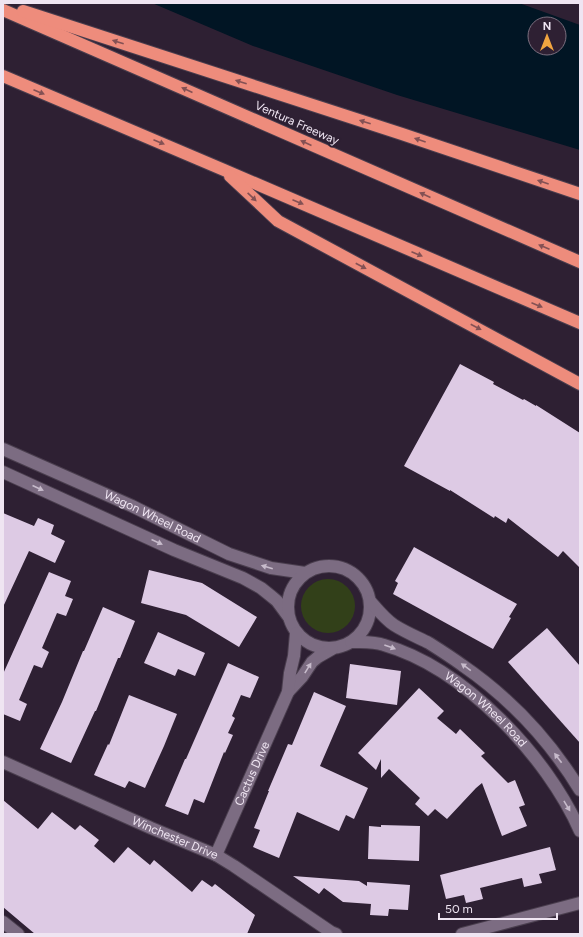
<svg xmlns="http://www.w3.org/2000/svg" width="583" height="937" font-family="Figtree,sans-serif">
	<style>
		.green { fill: #324019 }
		.water { fill: #011524; fill-rule: evenodd }
		.building { fill: #ddcae4 }
		.lines { fill: none; stroke-linecap: round; stroke-linejoin: round }
		.minor-casing { stroke: #4a3e4e; stroke-width: 14 }
		.highway-casing { stroke: #4a3e4e; stroke-width: 14 }
		.minor { stroke: #7c6c82; stroke-width: 12 }
		.highway { stroke: #ee8c7c; stroke-width: 12 }
		.oneway { fill: #845154 }
		.oneway2 { fill: #c7bbcb }
		.labels { text-anchor: middle; stroke-width: 4; stroke-linejoin: round; paint-order: stroke }
		.street-label { font-size: 12px; fill: #efe5f2; stroke: #2e2033 }
	</style>
	<rect width="100%" height="100%" fill="#2e2033"/>
	<circle class="green" cx="328" cy="606" r="27"/>
	<path class="water" d="M152,3H519L580,25V150L397,95L253,46ZM535,24H559V48H535Z"/>
	<g class="building">
		<polygon points="460,364 494,382 493,384 523,400 524,399 536,406 536,405 580,433 580,568 563,551 558,557 508,518 506,523 495,516 494,518 450,490 450,491 404,466"/>
		<polygon points="3,513 34,526 38,518 54,525 51,534 65,541 55,563 29,551 3,607"/>
		<polygon points="414,547 517,604 509,617 511,618 493,649 393,594 398,583 395,581"/>
		<polygon points="149,570 202,583 257,617 239,647 186,615 141,603"/>
		<polygon points="49,572 71,581 65,596 73,599 66,616 57,613 42,648 49,652 42,668 34,665 19,700 27,704 20,721 3,714 3,674"/>
		<polygon points="103,607 135,621 120,658 118,658 96,711 95,711 71,763 40,749 62,702 83,651 84,651"/>
		<polygon points="547,628 580,666 580,743 508,662"/>
		<polygon points="158,632 205,653 195,676 178,669 175,676 144,663"/>
		<polygon points="228,663 259,677 250,698 241,695 232,716 235,718 228,733 233,735 225,753 224,752 204,803 194,799 188,815 165,806 185,759 186,759"/>
		<polygon points="350,664 401,671 397,705 346,698"/>
		<polygon points="419,688 444,711 437,718 456,734 460,729 485,753 481,756 508,783 515,780 525,805 519,807 527,826 502,836 482,783 476,788 447,819 435,809 428,816 415,804 420,798 389,769 381,778 381,759 376,770 358,753"/>
		<polygon points="314,692 346,706 320,766 368,788 354,819 346,815 339,831 297,812 279,858 253,847 260,830 254,828 269,791 268,791 288,744 292,745"/>
		<polygon points="129,695 177,714 164,746 145,788 129,781 125,788 94,775 108,744 109,745"/>
		<polygon points="3,800 38,829 52,812 75,830 80,825 99,840 94,846 114,863 128,847 150,865 154,860 192,892 202,880 212,887 215,884 255,915 247,934 35,934 3,907"/>
		<polygon points="381,825 420,826 419,861 368,859 369,826 381,827"/>
		<polygon points="550,847 556,870 539,874 542,883 524,887 522,878 480,888 483,899 466,903 464,895 446,899 440,875"/>
		<polygon points="293,876 359,881 367,886 367,882 410,885 408,910 389,909 388,916 370,915 371,904 343,902 324,888 319,894"/>
	</g>
	<g class="lines">
		<g class="minor-casing">
			<g id="minor">
				<path id="s1" d="M3,449L132,506L229,554L271,568L305,573"/>
				<polyline points="3,472 174,550 243,578 261,588 271,596 277,601 288,616"/>
				<circle cx="329" cy="607" r="41"/>
				<path d="M370,601C377,609 385,619 394,625C405,632 417,637 429,643C440,650 451,657 462,665C510,698 550,741 580,790"/>
				<path id="s2" d="M351,642C362,642 374,641 384,645C464,668 547,756 580,831"/>
				<polyline points="288,692 302,677 312,662 318,657 332,649"/>
				<path id="s3" d="M3,762L151,828L216,855L234,866L331,932L336,934"/>
				<path id="s4" d="M216,855L288,692L290,673L294,656L296,633"/>
				<polyline points="3,922 18,934"/>
				<polyline points="462,934 580,903"/>
			</g>
		</g>
		<g class="highway-casing">
			<g id="highway">
				<polyline points="3,10 580,262"/>
				<polyline points="23,11 402,134 580,194"/>
				<polyline points="3,76 224,170 580,323"/>
				<polyline points="230,176 278,221 580,384"/>
			</g>
		</g>
		<use href="#minor" class="minor"/>
		<use href="#highway" class="highway"/>
	</g>
	<defs><path id="oneway-solid" d="M-6-.8H1V-3.2L6.5 0L1 3.2V.8H-6Z"/></defs>
	<g class="oneway">
		<use href="#oneway-solid" transform="translate(118 42) rotate(-162)"/>
		<use href="#oneway-solid" transform="translate(241 82) rotate(-162)"/>
		<use href="#oneway-solid" transform="translate(187 90) rotate(-156)"/>
		<use href="#oneway-solid" transform="translate(39 92) rotate(23)"/>
		<use href="#oneway-solid" transform="translate(365 122) rotate(-162)"/>
		<use href="#oneway-solid" transform="translate(420 140) rotate(-161)"/>
		<use href="#oneway-solid" transform="translate(159 142) rotate(23)"/>
		<use href="#oneway-solid" transform="translate(306 143) rotate(-156)"/>
		<use href="#oneway-solid" transform="translate(543 182) rotate(-161)"/>
		<use href="#oneway-solid" transform="translate(425 195) rotate(-156)"/>
		<use href="#oneway-solid" transform="translate(252 197) rotate(43)"/>
		<use href="#oneway-solid" transform="translate(298 202) rotate(23)"/>
		<use href="#oneway-solid" transform="translate(544 247) rotate(-157)"/>
		<use href="#oneway-solid" transform="translate(417 254) rotate(23)"/>
		<use href="#oneway-solid" transform="translate(361 266) rotate(28)"/>
		<use href="#oneway-solid" transform="translate(537 305) rotate(23)"/>
		<use href="#oneway-solid" transform="translate(476 327) rotate(28)"/>
	</g>
	<g class="oneway2">
		<use href="#oneway-solid" transform="translate(38 488) rotate(24)"/>
		<use href="#oneway-solid" transform="translate(157 542) rotate(24)"/>
		<use href="#oneway-solid" transform="translate(267 567) rotate(-164)"/>
		<use href="#oneway-solid" transform="translate(390 647) rotate(20)"/>
		<use href="#oneway-solid" transform="translate(466 667) rotate(-144)"/>
		<use href="#oneway-solid" transform="translate(308 668) rotate(-58)"/>
		<use href="#oneway-solid" transform="translate(558 758) rotate(-127)"/>
		<use href="#oneway-solid" transform="translate(567 806) rotate(59)"/>
	</g>
	<g class="labels">
		<g class="street-label">
			<text transform="translate(297 123) rotate(24)" y="4">Ventura Freeway</text>
			<text dy="4" stroke="none"><textPath href="#s1" startOffset="164">Wagon Wheel Road</textPath></text>
			<text dy="4" stroke="none"><textPath href="#s2" startOffset="155">Wagon Wheel Road</textPath></text>
			<text dy="4" stroke="none"><textPath href="#s4" startOffset="89">Cactus Drive</textPath></text>
			<text dy="4" stroke="none"><textPath href="#s3" startOffset="188">Winchester Drive</textPath></text>
		</g>
	</g>
	<rect width="583" height="937" fill="none" stroke="#efe5f2" stroke-width="8"/>
	<g transform="translate(547 36)"><circle r="19" fill="#2e2033" stroke="#7b6f7f"/>
	<path d="M0-3L7 15L0 10L-7 15Z" fill="#f1a540"/>
	<text y="-6" font-size="11" font-weight="bold" text-anchor="middle" fill="#efe5f2">N</text>
	</g>
	<path d="M439 913v6h118v-6" fill="none" stroke="#efe5f2" stroke-width="2"/>
	<text x="445" y="913" font-size="12" fill="#efe5f2" stroke="#2e2033" stroke-width="3" paint-order="stroke">50 m</text>
</svg>
